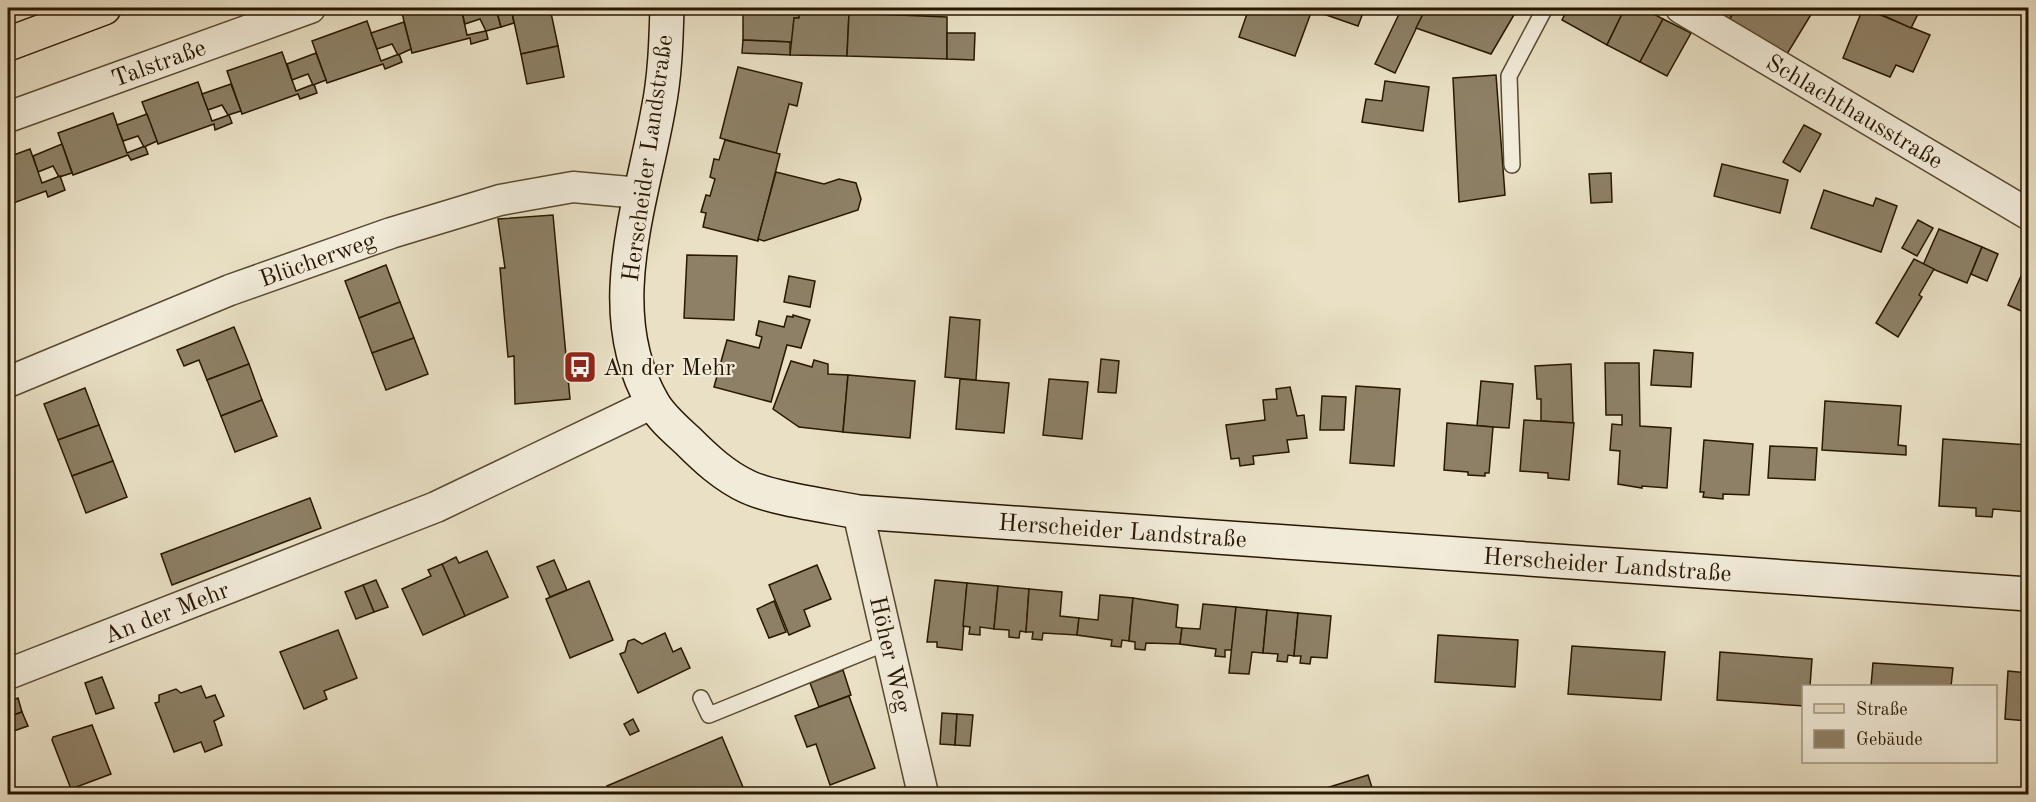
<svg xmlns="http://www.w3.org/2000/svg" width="2036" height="802" font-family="'Old Standard TT',serif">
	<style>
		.building { fill: #8d8066; stroke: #291700; stroke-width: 1.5 }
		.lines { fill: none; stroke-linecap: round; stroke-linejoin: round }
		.lane-casing { stroke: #594931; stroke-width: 18 }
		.street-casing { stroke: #594931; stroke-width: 33 }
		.secondary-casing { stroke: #291700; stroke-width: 36 }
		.primary-casing { stroke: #291700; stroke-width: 36 }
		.lane { stroke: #f1ebd9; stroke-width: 15 }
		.street { stroke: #f1ebd9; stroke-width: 30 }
		.secondary { stroke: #f1ebd9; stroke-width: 33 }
		.primary { stroke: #e9e0c5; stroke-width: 33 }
		.labels { text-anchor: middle; stroke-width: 4.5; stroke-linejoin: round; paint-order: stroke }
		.street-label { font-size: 24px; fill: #291700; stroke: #f1ebd9 }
		.poi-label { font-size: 24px; fill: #291700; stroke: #f1ebd9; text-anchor: start }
	</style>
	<rect width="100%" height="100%" fill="#e9e0c5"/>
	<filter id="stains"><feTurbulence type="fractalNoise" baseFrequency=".00333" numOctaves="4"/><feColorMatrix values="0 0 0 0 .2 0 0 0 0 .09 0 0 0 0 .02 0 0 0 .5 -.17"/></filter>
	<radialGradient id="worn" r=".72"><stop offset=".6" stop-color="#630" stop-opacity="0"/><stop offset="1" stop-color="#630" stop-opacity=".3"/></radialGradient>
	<g class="building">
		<polygon points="408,8 461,8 467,35 486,31 488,39 471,44 470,38 412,53 401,9"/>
		<polygon points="461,8 496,8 501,27 486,31 480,19 465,24"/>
		<polygon points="496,8 511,8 514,23 501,27"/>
		<polygon points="511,8 550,8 558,46 521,54"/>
		<polygon points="743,8 799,8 799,18 794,18 793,42 743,40"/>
		<polygon points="1249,8 1355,8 1364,10 1358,26 1312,10 1295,56 1239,37"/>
		<polygon points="1402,8 1425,10 1395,73 1375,64"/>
		<polygon points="1426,8 1518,8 1491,54 1416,28"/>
		<polygon points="1568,8 1625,8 1607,45 1562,20"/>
		<polygon points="1625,8 1643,8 1663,19 1640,62 1607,45"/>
		<polygon points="1709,8 1736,8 1730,19"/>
		<polygon points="1736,8 1815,8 1787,54 1730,19"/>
		<polygon points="1863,8 1930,35 1913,72 1896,65 1890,77 1843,58"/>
		<polygon points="1883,8 1921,8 1911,28 1880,14"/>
		<polygon points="799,12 849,13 847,56 790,55 794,18 799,18"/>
		<polygon points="849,13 947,17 947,59 847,56"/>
		<polygon points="1663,19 1691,33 1667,76 1640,62"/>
		<polygon points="367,21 381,61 399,54 402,62 385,69 383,64 327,83 312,41"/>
		<polygon points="404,22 411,49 398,55 392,44 377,49 371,33"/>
		<polygon points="947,33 975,33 974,60 947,59"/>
		<polygon points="743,40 790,42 790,55 742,53"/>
		<polygon points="558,46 564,77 527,84 521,54"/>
		<polygon points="282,52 296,91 314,84 317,93 300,99 298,94 242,114 227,71"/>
		<polygon points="316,53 326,80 313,85 308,74 292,80 287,64"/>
		<polygon points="738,67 802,83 797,106 789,104 776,154 720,138"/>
		<polygon points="1496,75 1505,195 1459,202 1453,78"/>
		<polygon points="1385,81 1429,87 1423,131 1362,122 1366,99 1382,101"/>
		<polygon points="198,82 212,121 229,115 232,123 215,130 214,124 158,144 142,102"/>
		<polygon points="231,84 241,111 228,115 222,105 208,110 202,94"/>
		<polygon points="113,113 127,153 145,146 148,154 131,160 128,155 73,175 58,133"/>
		<polygon points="147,114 157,141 144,147 138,136 123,141 117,125"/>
		<polygon points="1804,125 1821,134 1800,172 1783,162"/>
		<polygon points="725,140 780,154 758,241 703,227 706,213 701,212 706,195 710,196 715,179 710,177 714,159 719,160"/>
		<polygon points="62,144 72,173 59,177 53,166 38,172 33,156"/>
		<polygon points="30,149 42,183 60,176 65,190 48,197 46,191 8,205 8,157"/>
		<polygon points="1722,164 1788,180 1780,213 1714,196"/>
		<polygon points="776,172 824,184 839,179 856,183 861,199 858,210 764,241 758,239"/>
		<polygon points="1611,173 1612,202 1591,203 1589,174"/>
		<polygon points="1824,190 1873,206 1876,198 1897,206 1881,252 1811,228"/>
		<polygon points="553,215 570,399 515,404 514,356 508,357 500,268 505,268 498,219"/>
		<polygon points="1918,220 1933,228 1917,256 1902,248"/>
		<polygon points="1939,229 1982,247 1967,283 1923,265"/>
		<polygon points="1982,247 1998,254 1987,281 1971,274"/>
		<polygon points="687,255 737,256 734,320 684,318"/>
		<polygon points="1914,259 1934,269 1919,295 1922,297 1898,337 1876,323"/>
		<polygon points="386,265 400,302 359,318 345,281"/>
		<polygon points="2026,265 2028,266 2028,314 2008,305"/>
		<polygon points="789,276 815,281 810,307 784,302"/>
		<polygon points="400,302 414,338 372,353 359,318"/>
		<polygon points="793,315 810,320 801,348 787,345 771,402 714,387 727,340 759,348 762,337 756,335 759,321 784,327 787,316 793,317"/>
		<polygon points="950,317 980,320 976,380 945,377"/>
		<polygon points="234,327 249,364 207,380 199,360 184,366 177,350"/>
		<polygon points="414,338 428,374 386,390 372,353"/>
		<polygon points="1654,350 1693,353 1691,387 1651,385"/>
		<polygon points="1101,359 1119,361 1116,393 1098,392"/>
		<polygon points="814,360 828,364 828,374 848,375 843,432 799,427 773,409 791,361 812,367"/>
		<polygon points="1605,363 1639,363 1640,426 1671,428 1667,488 1642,486 1642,488 1618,484 1620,451 1610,450 1612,424 1622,425 1622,415 1606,415"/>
		<polygon points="249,364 262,400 221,416 207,380"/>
		<polygon points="1571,364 1573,423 1541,421 1541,399 1537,399 1535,366"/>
		<polygon points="848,375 915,381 910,438 843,432"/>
		<polygon points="960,379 1009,383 1004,433 956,429"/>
		<polygon points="1049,379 1088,382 1082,439 1043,435"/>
		<polygon points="1481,381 1513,384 1509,428 1477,426"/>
		<polygon points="1356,386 1400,389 1394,466 1350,463"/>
		<polygon points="1290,387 1297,416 1304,415 1307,438 1287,440 1289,452 1253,456 1254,464 1240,466 1239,458 1231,459 1226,425 1265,420 1263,400 1277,399 1276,389"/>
		<polygon points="85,388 99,425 58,440 44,404"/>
		<polygon points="1322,396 1346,397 1344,430 1320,430"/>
		<polygon points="262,400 277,436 235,452 221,416"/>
		<polygon points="1825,401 1901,406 1898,445 1906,446 1906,455 1822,450"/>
		<polygon points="1524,420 1574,423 1569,480 1548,478 1548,473 1520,471"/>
		<polygon points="1447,423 1493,427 1489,473 1485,473 1485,476 1468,475 1468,472 1444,470"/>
		<polygon points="99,425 113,461 72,476 58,440"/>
		<polygon points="1943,439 2028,445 2028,512 1993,509 1992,517 1976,516 1976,508 1939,506"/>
		<polygon points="1704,440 1753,444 1749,495 1723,494 1723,499 1703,497 1704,492 1700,492"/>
		<polygon points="1770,446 1817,448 1815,480 1768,478"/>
		<polygon points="113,461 127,497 86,513 72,476"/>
		<polygon points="310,498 321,528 172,585 161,554"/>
		<polygon points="487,551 508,597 465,616 442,564 456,557 459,563"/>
		<polygon points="554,560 567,590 550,597 537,567"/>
		<polygon points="442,564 465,616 423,635 402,589 431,576 428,570"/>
		<polygon points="817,565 831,599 804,610 810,626 789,635 769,585"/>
		<polygon points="376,580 388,607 374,612 363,585"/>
		<polygon points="935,580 967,583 962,650 937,647 937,642 927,642"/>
		<polygon points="589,581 613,640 570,658 546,599"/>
		<polygon points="967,583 998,586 994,629 980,627 980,635 969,634 970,627 963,626"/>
		<polygon points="363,585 374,612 356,619 345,592"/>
		<polygon points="998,586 1029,589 1026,632 1020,631 1019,638 1009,637 1009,630 994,629"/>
		<polygon points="1029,589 1062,592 1060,616 1079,618 1077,635 1043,633 1042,640 1032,639 1033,632 1026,632"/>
		<polygon points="1100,595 1133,598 1129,641 1122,640 1121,647 1111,646 1112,640 1077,635 1079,618 1098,620"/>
		<polygon points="1133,598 1178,605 1176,627 1182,628 1180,644 1146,643 1145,650 1135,649 1135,642 1129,641"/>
		<polygon points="774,601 786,632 769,638 757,609"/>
		<polygon points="1203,604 1236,607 1232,650 1225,650 1225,657 1215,656 1216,649 1180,644 1182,628 1200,629"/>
		<polygon points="1236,607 1267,610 1263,653 1252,652 1249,674 1229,673"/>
		<polygon points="1267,610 1298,613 1294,656 1288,655 1287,662 1277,661 1278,654 1263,653"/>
		<polygon points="1298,613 1331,616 1327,658 1311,657 1310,664 1300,663 1301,656 1294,656"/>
		<polygon points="338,630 357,678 324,691 327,699 304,709 280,652"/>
		<polygon points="665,633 673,652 681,648 690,668 638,693 620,654 625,652 628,641 634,639 642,644"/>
		<polygon points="1438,635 1518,640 1515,687 1435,682"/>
		<polygon points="1572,646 1665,652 1661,700 1568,694"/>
		<polygon points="1720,652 1812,659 1810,686 1804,686 1804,706 1717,700"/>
		<polygon points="1873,663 1953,668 1951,686 1871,686"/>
		<polygon points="843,670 851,695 819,707 810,683"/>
		<polygon points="2008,671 2028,673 2028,721 2005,719"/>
		<polygon points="102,677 114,708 96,714 85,683"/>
		<polygon points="201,686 206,698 215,695 224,716 214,721 222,745 205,752 201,742 174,752 155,703 159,702 159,695 176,689 181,693"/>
		<polygon points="849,696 875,768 830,785 816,744 807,747 795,716"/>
		<polygon points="18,698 22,712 8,717 8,702"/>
		<polygon points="22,712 28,726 8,733 8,717"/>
		<polygon points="942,713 957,714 955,745 940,744"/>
		<polygon points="957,714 973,715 970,746 955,745"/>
		<polygon points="633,719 639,731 630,735 624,724"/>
		<polygon points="92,725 111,774 71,789 52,740 53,737"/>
		<polygon points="722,737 743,787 725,794 611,794 607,786"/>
		<polygon points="1368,775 1374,794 1325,794 1323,789"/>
		<polygon points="8,778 13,794 8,794"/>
	</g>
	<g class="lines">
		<g class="lane-casing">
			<g id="lane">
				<polyline points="1512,165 1509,76 1545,8"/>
				<polyline points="701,698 709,715 886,643"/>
			</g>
		</g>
		<g class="street-casing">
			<g id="street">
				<path id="s1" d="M1681,8L2028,214"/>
				<path id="s2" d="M8,117L310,8"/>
				<path id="s3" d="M8,382L230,290L391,233L500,200L573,187L640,193"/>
				<path id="s4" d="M858,512L923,794"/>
				<path id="s5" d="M8,674L436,507L653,403"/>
			</g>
		</g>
		<g class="secondary-casing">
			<g id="secondary">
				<path id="s6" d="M667,8C666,42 665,77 658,111C641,206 600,312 653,403C661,417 675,429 687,440C705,458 724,476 748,487C774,499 828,506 858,512L2028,594"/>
			</g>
		</g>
		<g class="primary-casing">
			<polyline id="primary" points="8,44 104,8"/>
		</g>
		<use href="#lane" class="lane"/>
		<use href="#street" class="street"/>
		<use href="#secondary" class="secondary"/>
		<use href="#primary" class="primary"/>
	</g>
	<defs>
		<g id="bus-square" transform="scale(1.725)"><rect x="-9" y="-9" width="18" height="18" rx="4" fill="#8f2418" stroke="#f1ebd9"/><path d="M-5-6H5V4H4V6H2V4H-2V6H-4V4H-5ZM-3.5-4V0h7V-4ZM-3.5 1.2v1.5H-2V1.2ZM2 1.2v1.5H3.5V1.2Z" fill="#fff"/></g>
	</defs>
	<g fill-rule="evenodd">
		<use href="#bus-square" x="580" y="367"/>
	</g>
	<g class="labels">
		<g class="street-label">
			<text dy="8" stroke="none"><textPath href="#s2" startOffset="160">Talstraße</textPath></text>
			<text dy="8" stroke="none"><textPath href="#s1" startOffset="202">Schlachthausstraße</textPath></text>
			<text transform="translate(647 158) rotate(-82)" y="8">Herscheider Landstraße</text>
			<text dy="8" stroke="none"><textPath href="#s3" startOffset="333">Blücherweg</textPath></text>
			<text dy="8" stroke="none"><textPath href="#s6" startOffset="909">Herscheider Landstraße</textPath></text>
			<text dy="8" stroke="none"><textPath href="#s6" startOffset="1395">Herscheider Landstraße</textPath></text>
			<text dy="8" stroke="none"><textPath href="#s5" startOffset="170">An der Mehr</textPath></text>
			<text dy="8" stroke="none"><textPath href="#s4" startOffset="146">Höher Weg</textPath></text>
		</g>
		<g class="poi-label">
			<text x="603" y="375">An der Mehr</text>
		</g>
	</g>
	<rect width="2036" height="802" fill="none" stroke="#e9e0c5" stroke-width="30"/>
	<rect x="9" y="9" width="2018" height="784" fill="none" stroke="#291700" stroke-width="3"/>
	<rect x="15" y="15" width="2006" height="772" fill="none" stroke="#291700" stroke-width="1.5"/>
	<rect x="1802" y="685" width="195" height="78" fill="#f1ebd9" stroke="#a19682" stroke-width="1.5"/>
	<rect x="1814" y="704" width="30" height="9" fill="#e9e0c5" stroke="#a19682" stroke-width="1.5"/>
	<text x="1856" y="715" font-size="18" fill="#291700">Straße</text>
	<rect x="1814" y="730" width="30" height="18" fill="#8d8066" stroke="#a19682" stroke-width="1.5"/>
	<text x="1856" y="745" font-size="18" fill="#291700">Gebäude</text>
	<rect width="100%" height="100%" filter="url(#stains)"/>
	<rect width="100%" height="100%" fill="url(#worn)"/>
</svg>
